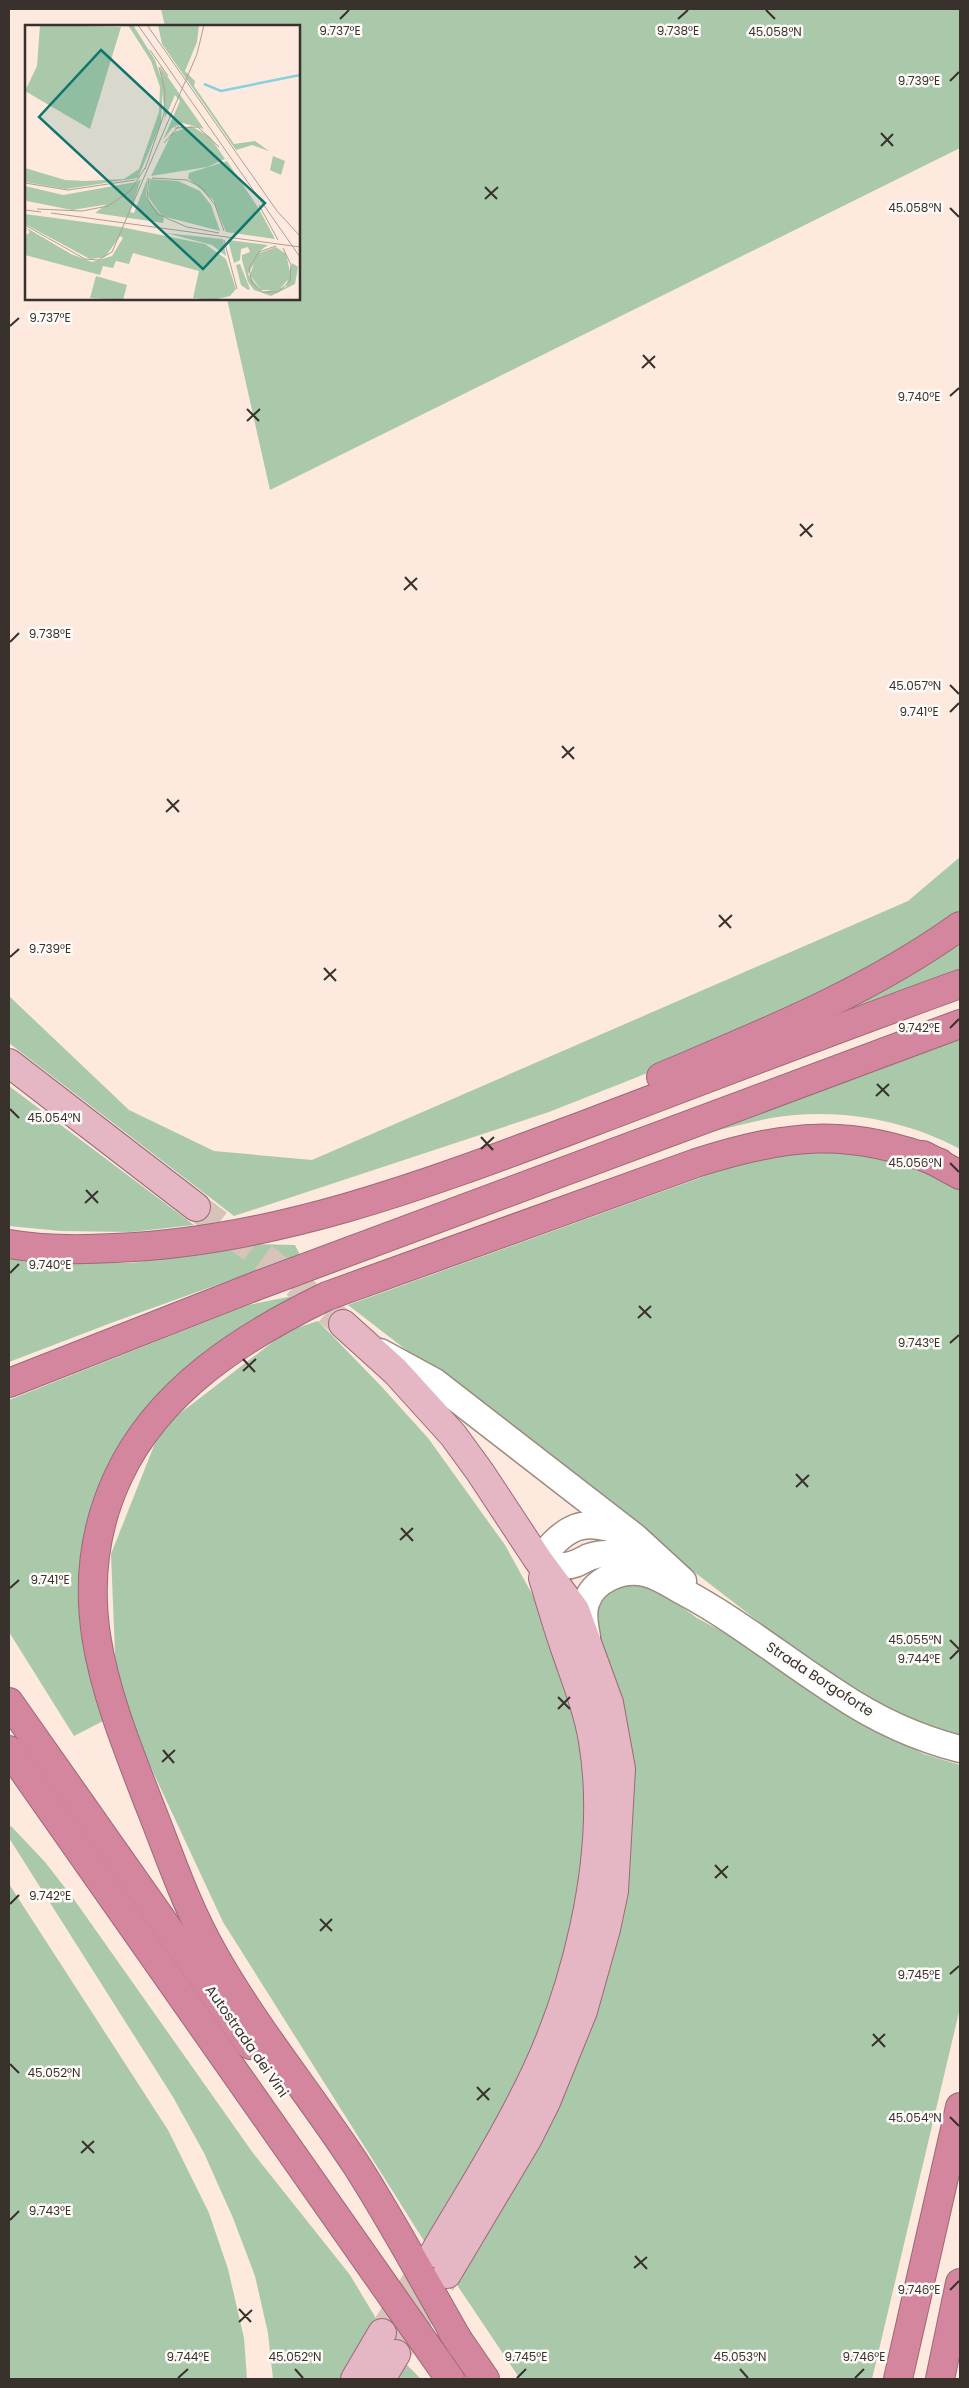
<svg xmlns="http://www.w3.org/2000/svg" width="969" height="2388" font-family="Poppins,sans-serif">
	<style>
		.green { fill: #a9c9aa }
		.lines { fill: none; stroke-linecap: round; stroke-linejoin: round }
		.major-tunnel { stroke: #d6c4ba; stroke-width: 28; stroke-dasharray: 28 14; stroke-linecap: butt }
		.minor-casing { stroke: #9d8b80; stroke-width: 29 }
		.major-casing { stroke: #9d6875; stroke-width: 30 }
		.highway-casing { stroke: #9d6875; stroke-width: 30 }
		.minor { stroke: #fff; stroke-width: 26 }
		.major { stroke: #e5b6c4; stroke-width: 28 }
		.highway { stroke: #d3869d; stroke-width: 28 }
		.ticks { fill: none; stroke: #38312c; stroke-width: 2 }
		.labels { text-anchor: middle; stroke-width: 5; stroke-linejoin: round; paint-order: stroke }
		.street-label { font-size: 14px; fill: #38312c; stroke: #fefaf7 }
		.inset-river { fill: none; stroke: #83d2dd; stroke-width: 2.5 }
		.inset-road { fill: none; stroke: #ae9f96; stroke-width: 1 }
		.view { fill: #0f766e; fill-opacity: 0.15; stroke: #0f766e; stroke-width: 2.5 }
		.inset-edge { fill: none; stroke: #38312c; stroke-width: 2.5 }
		.ticks-label { font-size: 12px; text-anchor: middle; fill: #38312c; stroke: #fefaf7; stroke-width: 5; stroke-linejoin: round; paint-order: stroke }
	</style>
	<rect width="100%" height="100%" fill="#fde9dd"/>
	<g class="green">
		<polygon points="161,9 960,9 960,148 270,490 227,299 299,299 299,26 165,26"/>
		<polygon points="960,857 960,913 827,993 640,1076 549,1112 234,1216 9,1043 9,996 129,1110 214,1151 312,1160 908,901"/>
		<polygon points="960,943 960,969 829,1017 908,977"/>
		<path d="M960,1039V1149C905,1119 834,1107 771,1118C751,1122 731,1127 711,1132Z"/>
		<polygon points="9,1086 194,1225 131,1232 61,1231 9,1226"/>
		<path d="M832,1149L916,1164L960,1188V1735C911,1723 868,1697 824,1672L348,1305L755,1158Z"/>
		<polygon points="253,1244 295,1245 300,1255 111,1323 9,1362 9,1258 48,1263 132,1263"/>
		<polygon points="318,1291 267,1317 100,1493 107,1719 74,1736 9,1632 9,1400 248,1305"/>
		<polygon points="318,1321 381,1386 428,1438 505,1545 537,1603 579,1720 589,1787 576,1911 558,1979 531,2050 500,2115 424,2241 223,1922 139,1742 116,1678 111,1554 161,1428 287,1331"/>
		<polygon points="644,1580 697,1618 757,1650 812,1691 863,1725 924,1754 960,1765 960,2008 872,2379 520,2379 457,2285 587,2034 592,1613 609,1587"/>
		<polygon points="11,1826 45,1862 73,1898 253,2153 350,2275 380,2325 348,2379 273,2379 268,2333 255,2276 233,2218 204,2153 173,2097 9,1838 9,1828"/>
		<polygon points="9,1884 168,2130 209,2213 228,2269 244,2338 247,2379 9,2379"/>
		<polygon points="406,2364 421,2379 397,2379"/>
	</g>
	<g class="lines">
		<g class="major-tunnel">
			<polyline points="196,1207 266,1259 343,1324"/>
			<polyline points="382,2333 432,2256"/>
			<polyline points="396,2354 445,2277"/>
		</g>
		<g class="minor-casing">
			<g id="minor">
				<polyline points="380,1352 435,1382 635,1537 683,1581"/>
				<path d="M625,1533C580,1516 567,1527 538,1560C546,1563 555,1567 564,1566C574,1566 581,1561 589,1557C608,1550 633,1556 649,1567"/>
				<path d="M587,1637C585,1626 582,1614 586,1603C593,1580 622,1568 645,1573C658,1576 670,1584 682,1591C737,1620 785,1660 837,1693C874,1718 917,1738 960,1749"/>
			</g>
		</g>
		<g class="major-casing">
			<g id="major">
				<polyline points="9,1063 196,1207"/>
				<polyline points="343,1324 395,1371 453,1435 480,1472 538,1560 575,1610 609,1703 621,1769 614,1891 606,1929 583,2011 546,2102 528,2138 447,2274"/>
				<path d="M434,2253C463,2203 495,2154 521,2102C575,2000 612,1856 593,1741C588,1711 577,1683 567,1654C558,1629 551,1604 543,1578"/>
				<polyline points="355,2379 382,2333"/>
				<polyline points="381,2379 396,2354"/>
			</g>
		</g>
		<g class="highway-casing">
			<g id="highway">
				<path d="M661,1077C765,1033 868,992 960,926"/>
				<polyline points="923,1155 960,1175"/>
				<path d="M9,1244C43,1250 79,1250 114,1248C281,1242 440,1179 595,1121C716,1075 838,1028 960,984"/>
				<polyline points="9,1383 256,1286 960,1024"/>
				<polyline points="9,1702 250,2045"/>
				<polyline points="9,1750 450,2379"/>
				<polyline points="452,2331 485,2379"/>
				<path d="M461,2345C427,2286 394,2224 357,2166C310,2094 255,2028 213,1953C187,1908 170,1857 151,1809C108,1698 63,1595 118,1477C158,1390 244,1336 327,1296L696,1163C787,1134 849,1127 940,1163"/>
				<polyline points="898,2379 960,2107"/>
				<polyline points="940,2379 960,2283"/>
			</g>
		</g>
		<use href="#minor" class="minor"/>
		<use href="#major" class="major"/>
		<use href="#highway" class="highway"/>
	</g>
	<path class="ticks" d="M766,10L775,19M340,19L349,10M678,19L688,10M950,81L959,72M881,133L893,146M881,146L893,134M485,187L497,199M485,199L498,187M950,208L959,217M10,326L19,318M643,355L655,368M642,368L655,356M950,396L959,388M247,409L259,421M247,421L260,409M800,524L812,537M800,536L813,524M405,577L417,590M404,590L417,578M10,642L19,633M950,685L959,694M950,712L959,703M562,746L574,759M562,758L574,747M167,799L179,812M166,812L179,800M719,915L731,928M719,927L732,915M10,957L19,949M324,968L336,981M324,980L336,969M950,1028L959,1019M877,1084L889,1096M876,1096L889,1084M10,1109L19,1118M481,1137L493,1150M481,1149L494,1137M950,1163L959,1172M86,1190L98,1203M85,1203L98,1191M10,1273L19,1264M639,1306L651,1318M638,1318L651,1306M950,1343L959,1335M243,1359L255,1372M243,1371L256,1359M796,1474L808,1487M796,1487L809,1475M401,1528L413,1541M400,1540L413,1528M10,1588L19,1580M950,1640L959,1649M950,1659L959,1650M558,1697L570,1709M558,1709L570,1697M163,1750L174,1763M162,1762L175,1750M715,1865L727,1878M715,1878L728,1866M10,1904L19,1895M320,1919L332,1931M320,1931L332,1919M950,1974L959,1966M873,2034L885,2047M872,2046L885,2034M10,2064L19,2073M477,2087L489,2100M477,2100L490,2088M950,2117L959,2126M82,2141L94,2153M81,2153L94,2141M10,2220L19,2211M635,2256L647,2269M634,2268L647,2257M950,2290L959,2281M239,2309L251,2322M239,2322L252,2310M295,2369L303,2378M740,2369L748,2378M178,2378L188,2369M517,2378L526,2369M855,2378L864,2369"/>
	<g class="labels">
		<g class="street-label">
			<text transform="translate(820 1679) rotate(33)" y="5">Strada Borgoforte</text>
			<text transform="translate(247 2041) rotate(55)" y="5">Autostrada dei Vini</text>
		</g>
	</g>
	<g transform="translate(25 25)">
		<rect width="275" height="275" fill="#fde9dd"/>
		<path d="M15,0L96,2L65,104L0,66L12,41ZM103,0H108L130,35L138,59L136,98L113,153L41,164L0,157V143L40,155L60,156L99,154L114,144L134,87L135,62L126,36ZM133,0H174L172,17L160,46L170,56L169,61L209,119L230,116L244,126L227,120L211,125L137,19ZM135,41L179,104L158,98L147,103L138,115L155,76L150,70L137,100L140,92ZM166,101L185,112L200,134L182,142L126,151L147,108ZM248,131L260,136L256,150L245,145ZM202,136L234,184L250,214L201,207L188,175L163,153L164,148ZM123,152L121,172L139,194L138,198L70,188L116,154L105,187L109,188ZM125,154L153,156L175,166L186,180L195,206L137,191L123,172ZM111,157L85,179L47,185L2,176L0,171V161L38,170ZM0,189L96,202L180,219L201,234L211,264L205,271L188,275L168,273L174,246L108,228L104,239L91,236L88,243L78,241L75,250L0,230V211L5,207L0,202L46,229L67,237L87,231L98,213L95,211L80,232L65,234L0,199ZM141,208L198,214L201,231L187,220ZM203,215L243,220L236,225L223,249L237,267L261,262L267,238L273,242L270,259L246,271L229,265L223,257L217,235V230L225,227L223,222L216,224L215,235L209,238ZM251,222L261,229L266,251L254,265H236L225,250L232,229ZM215,239L225,264L223,265L216,260L211,240ZM71,251L102,260L98,275L65,273Z" fill="#a9c9aa"/>
		<path class="inset-river" d="M179,59L196,66L275,50"/>
		<path class="inset-road" d="M113,0L275,232M122,0L252,186L275,211M125,25L143,51M150,103L173,102L194,122M139,118L154,101M120,144L139,89L140,66L134,42M124,153L122,173L132,189L162,202L194,208M127,153L162,155L176,162L190,180L199,206M0,158L43,165L110,155M234,180L253,215M12,184L57,186L83,181L105,166L120,143M0,185L16,187M26,188L275,222M0,200L60,234L73,235L87,227L172,29L179,0M199,215L212,264M251,221L234,227L224,243L227,258L238,267H253L265,256L266,240L258,223"/>
		<path class="view" d="M76,25L240,178L178,244L14,92Z"/>
		<rect width="275" height="275" class="inset-edge"/>
	</g>
	<g class="ticks-label">
		<text x="340" y="35">9.737°E</text>
		<text x="678" y="35">9.738°E</text>
		<text x="775" y="36">45.058°N</text>
		<text x="919" y="85">9.739°E</text>
		<text x="915" y="212">45.058°N</text>
		<text x="50" y="322">9.737°E</text>
		<text x="919" y="401">9.740°E</text>
		<text x="50" y="638">9.738°E</text>
		<text x="915" y="690">45.057°N</text>
		<text x="919" y="716">9.741°E</text>
		<text x="50" y="953">9.739°E</text>
		<text x="919" y="1032">9.742°E</text>
		<text x="54" y="1122">45.054°N</text>
		<text x="915" y="1167">45.056°N</text>
		<text x="50" y="1269">9.740°E</text>
		<text x="919" y="1347">9.743°E</text>
		<text x="50" y="1584">9.741°E</text>
		<text x="915" y="1644">45.055°N</text>
		<text x="919" y="1663">9.744°E</text>
		<text x="50" y="1900">9.742°E</text>
		<text x="919" y="1979">9.745°E</text>
		<text x="54" y="2077">45.052°N</text>
		<text x="915" y="2122">45.054°N</text>
		<text x="50" y="2215">9.743°E</text>
		<text x="919" y="2294">9.746°E</text>
		<text x="295" y="2361">45.052°N</text>
		<text x="740" y="2361">45.053°N</text>
		<text x="188" y="2361">9.744°E</text>
		<text x="526" y="2361">9.745°E</text>
		<text x="864" y="2361">9.746°E</text>
	</g>
	<rect width="969" height="2388" fill="none" stroke="#38312c" stroke-width="20"/>
</svg>
